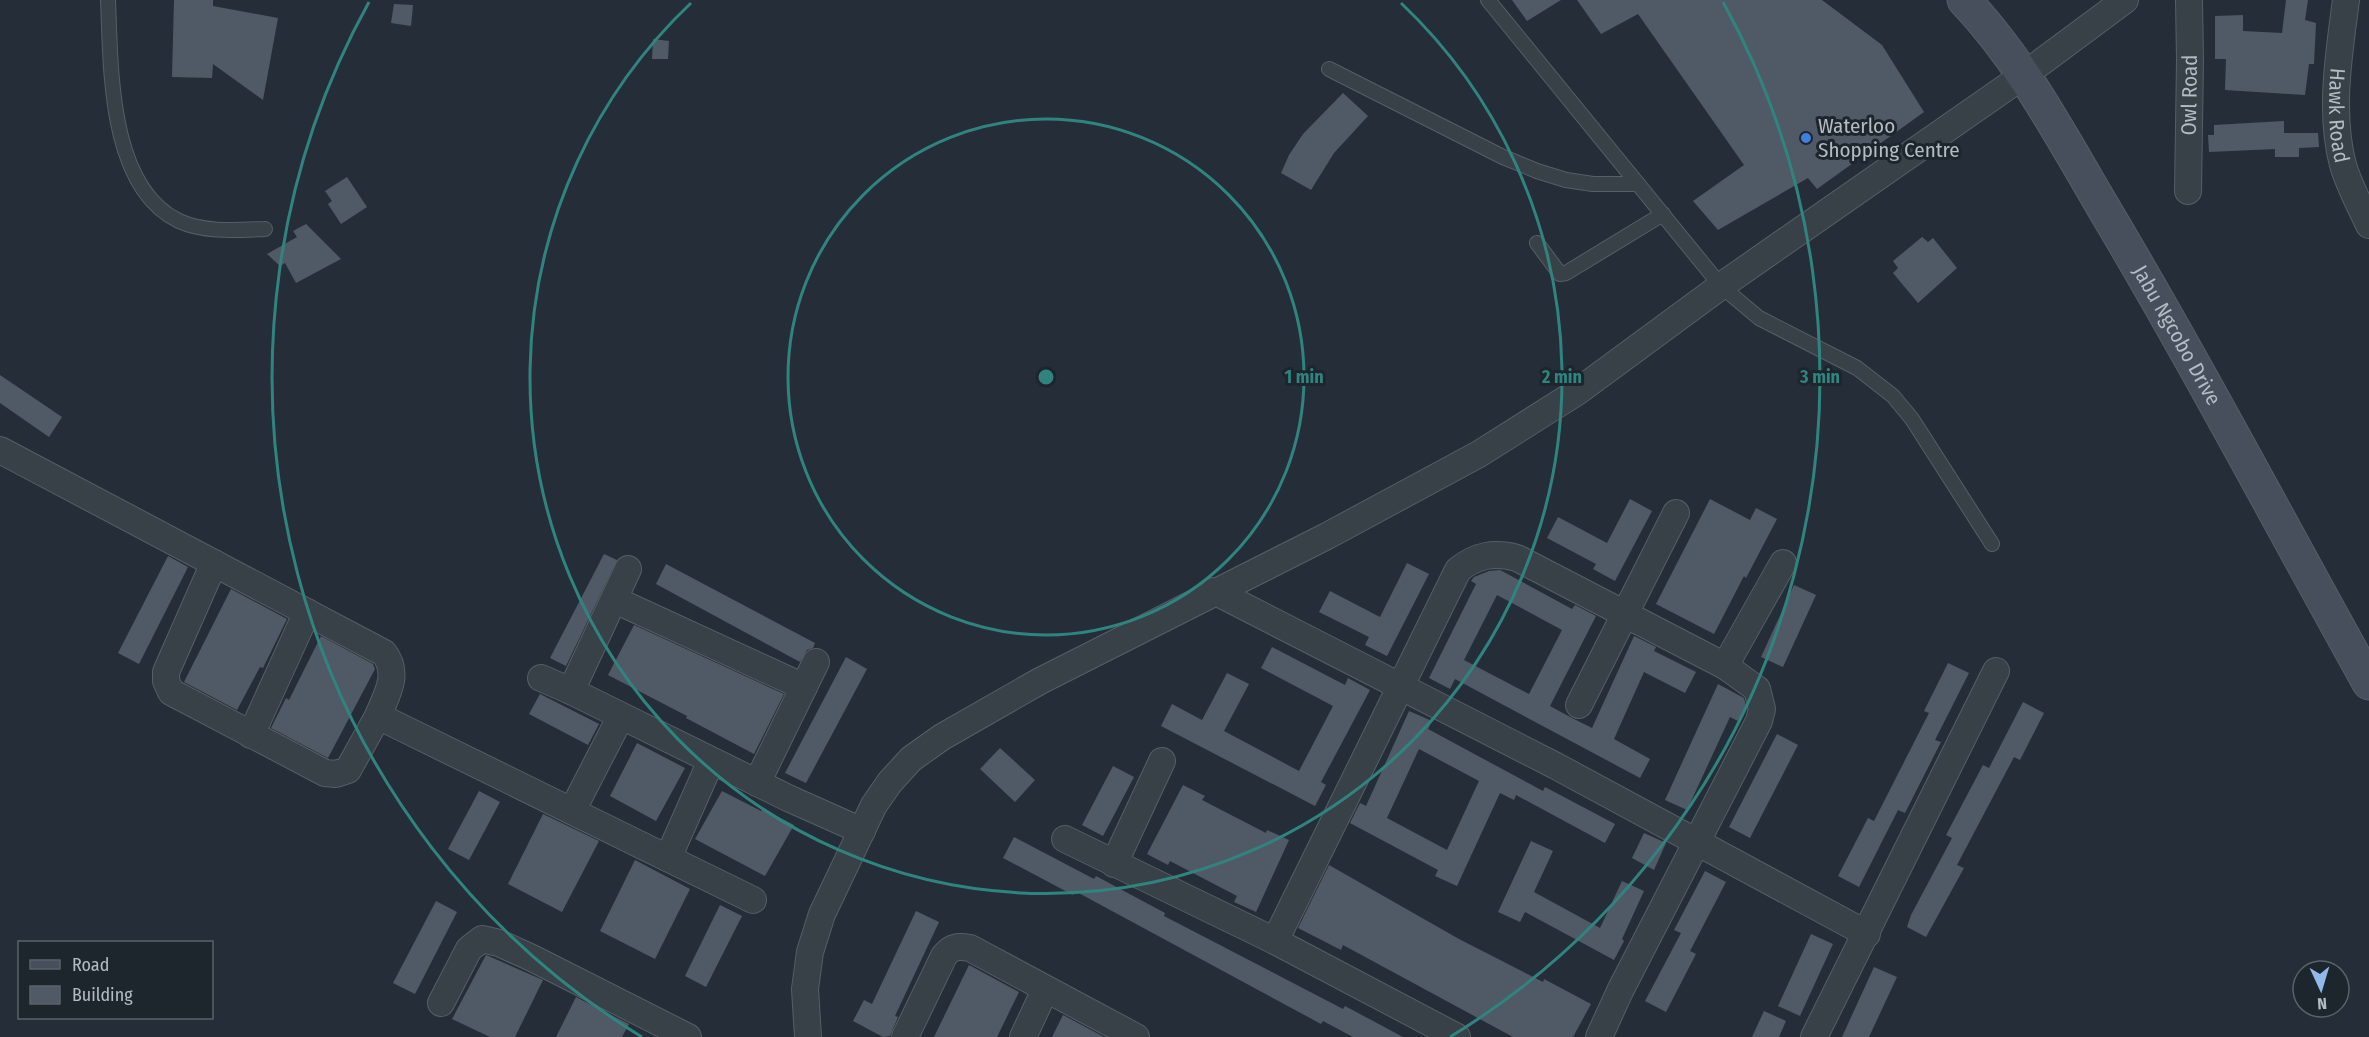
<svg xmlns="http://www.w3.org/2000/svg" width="2369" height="1037" font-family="'Fira Sans Condensed',sans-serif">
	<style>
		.building { fill: #505a66; fill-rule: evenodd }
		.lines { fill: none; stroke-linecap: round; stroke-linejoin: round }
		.lane-casing { stroke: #565e66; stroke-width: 16 }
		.street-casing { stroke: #565e66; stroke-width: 28 }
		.secondary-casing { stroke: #565e66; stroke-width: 35 }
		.lane { stroke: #384048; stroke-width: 14 }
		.street { stroke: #384048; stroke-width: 26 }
		.secondary { stroke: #464f5b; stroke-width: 33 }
		.ring { fill: none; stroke: #30847f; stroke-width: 3 }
		.shop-dot { fill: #3f7fe0; stroke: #1d252d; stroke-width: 2 }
		.labels { text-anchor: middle; stroke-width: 6; stroke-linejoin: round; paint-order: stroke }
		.street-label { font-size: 21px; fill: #b3bbc4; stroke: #1d252d }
		.poi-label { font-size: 21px; fill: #b3bbc4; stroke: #1d252d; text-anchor: start }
		.centre { fill: #30847f; stroke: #1d252d; stroke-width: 3 }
		.ring-label { font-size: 18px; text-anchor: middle; font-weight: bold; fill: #30847f; stroke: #1d252d; stroke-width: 6; stroke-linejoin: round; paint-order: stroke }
	</style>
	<rect width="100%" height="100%" fill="#252e38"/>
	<g class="building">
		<polygon points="174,0 213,0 213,6 278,18 263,100 213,64 212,78 172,77"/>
		<polygon points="1512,0 1561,0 1527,21"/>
		<polygon points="1577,0 1822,0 1882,45 1924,112 1817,189 1808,178 1718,230 1693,201 1744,165 1638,14 1601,34"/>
		<polygon points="2286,0 2308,0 2305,20 2316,23 2314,64 2309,64 2305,95 2225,90 2226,59 2215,59 2215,16 2243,15 2243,31 2282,33"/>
		<polygon points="394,4 413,5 411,26 391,23"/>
		<polygon points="653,39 669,41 668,59 652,59"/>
		<polygon points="1343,93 1368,116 1334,153 1311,190 1281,173 1289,155 1303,134"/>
		<polygon points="2284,121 2284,133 2318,133 2319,147 2299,148 2299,157 2275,157 2275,149 2209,152 2208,135 2214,135 2214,125"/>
		<polygon points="347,177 367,207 341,224 328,204 332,201 325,191"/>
		<polygon points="306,224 341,259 296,283 285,263 280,266 267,254 297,237 293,231"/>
		<polygon points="1922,237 1928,242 1933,238 1957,268 1918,303 1893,273 1898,268 1893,261"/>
		<polygon points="0,375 62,417 49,437 0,403"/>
		<polygon points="1630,499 1652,511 1615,581 1593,569 1596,564 1547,538 1558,517 1607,543"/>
		<polygon points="1710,499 1750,520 1756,508 1777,519 1746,578 1744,576 1714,634 1656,604"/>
		<polygon points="604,554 617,560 566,666 550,658"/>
		<polygon points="168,556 188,567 139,664 118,653"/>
		<polygon points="1407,563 1429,574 1387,656 1365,645 1369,637 1319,612 1330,591 1380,617"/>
		<polygon points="666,564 815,643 813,648 807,650 800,662 656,584"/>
		<path d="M1500,570L1572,609L1575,605L1596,616L1550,706L1572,718L1592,728L1634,636L1656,647L1654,651L1696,672L1685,693L1644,672L1614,739L1650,759L1640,778L1455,679L1450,689L1429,678L1476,584L1471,581L1474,577L1489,571ZM1497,595L1562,630L1529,694L1464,660Z"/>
		<polygon points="1794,585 1816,595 1783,667 1761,657"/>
		<polygon points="231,589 287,619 263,668 260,667 237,710 184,682"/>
		<polygon points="634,625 784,694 754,754 686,718 687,716 608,675"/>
		<polygon points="321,636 373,664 375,669 328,758 271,728 286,698 289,700"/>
		<polygon points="1272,647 1345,685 1348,678 1370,690 1321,782 1326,785 1315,806 1161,726 1172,704 1202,720 1227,673 1249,684 1224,731 1299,771 1333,706 1261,668"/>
		<polygon points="846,657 867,669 806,783 785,773"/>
		<polygon points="1948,663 1969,673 1935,740 1941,742 1905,813 1898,810 1859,887 1838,876 1868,818 1874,821 1929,713 1924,711"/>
		<polygon points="1718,684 1744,698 1746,706 1738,721 1730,717 1687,810 1665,800"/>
		<polygon points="540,694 599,724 588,745 529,714"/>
		<polygon points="2023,702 2044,713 2020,760 2014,757 1957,865 1964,868 1926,937 1907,927 1911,915 1952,838 1946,835 1983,765 1989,768"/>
		<path d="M1409,711L1432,721L1428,729L1543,791L1545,787L1615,824L1605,843L1516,795L1514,800L1500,793L1457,886L1435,876L1438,870L1350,823L1360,803L1366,806ZM1419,749L1479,781L1447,850L1387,818Z"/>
		<polygon points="1777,734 1798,745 1750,838 1729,827"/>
		<polygon points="637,743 685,768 656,821 610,796"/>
		<polygon points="1000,748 1035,780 1015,802 980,769"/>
		<polygon points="1113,766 1134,777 1103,836 1082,825"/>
		<polygon points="1183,785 1205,796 1202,800 1266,833 1267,830 1289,840 1256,912 1234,902 1237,896 1170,861 1168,865 1147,854"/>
		<polygon points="479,791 500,802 469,860 448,849"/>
		<polygon points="722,791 761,811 763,809 794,825 765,876 695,839"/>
		<polygon points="543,814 599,841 562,912 508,884"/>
		<polygon points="1644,833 1666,843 1654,870 1632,858"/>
		<polygon points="1014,837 1094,879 1096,876 1165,913 1164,916 1343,1009 1345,1006 1403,1037 1353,1037 1323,1021 1321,1024 1075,891 1073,895 1003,858"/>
		<polygon points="1531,841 1553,851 1534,892 1600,928 1622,881 1644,891 1622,939 1624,941 1614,960 1525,912 1520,922 1498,912"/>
		<polygon points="635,860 690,889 655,959 600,931"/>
		<polygon points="1329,865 1459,939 1543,982 1544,979 1591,1004 1573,1037 1513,1037 1343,945 1341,950 1298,928"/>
		<polygon points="1705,871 1726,882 1690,951 1696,954 1666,1012 1645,1001 1681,933 1674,930"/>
		<polygon points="436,901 457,912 415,994 393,983"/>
		<polygon points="720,905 742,916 706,987 685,976"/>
		<polygon points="916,911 939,922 895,1016 898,1017 890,1036 883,1037 853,1021 864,1000 872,1004"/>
		<polygon points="1811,934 1833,944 1800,1016 1778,1006"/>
		<polygon points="486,955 543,980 515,1037 490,1037 452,1019"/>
		<polygon points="969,965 1019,992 997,1037 934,1037"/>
		<polygon points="1874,967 1897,977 1869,1037 1842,1037"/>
		<polygon points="576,997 629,1024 622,1037 556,1037"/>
		<polygon points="1764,1011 1786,1021 1779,1037 1752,1037"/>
		<polygon points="1063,1015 1104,1037 1052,1037"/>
	</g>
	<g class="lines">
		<g class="lane-casing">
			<g id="lane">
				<path d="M108,0C111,67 108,187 179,221C205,233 238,230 265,229"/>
				<polyline points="1488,0 1721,286 1759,318 1857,368 1893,396 1912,419 1992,544"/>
				<polyline points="1329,69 1503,157 1537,171 1566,180 1593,184 1638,184"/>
				<polyline points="1537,243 1560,274 1566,273 1663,214"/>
			</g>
		</g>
		<g class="street-casing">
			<g id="street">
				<path id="s1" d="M2346,0C2339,54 2329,112 2343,165C2349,186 2360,205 2369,225"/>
				<path id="s2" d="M2188,191L2190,61L2189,0"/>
				<path d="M0,450L384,653C400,674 387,694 378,716L753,900"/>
				<polyline points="214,563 166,672 166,681 171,692 325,773 336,774 348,770 378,716"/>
				<polyline points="1214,591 1556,766 1867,934"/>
				<polyline points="615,600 804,687"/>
				<polyline points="1725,666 1783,563"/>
				<polyline points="541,678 571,691 788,798 862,831"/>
				<polyline points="571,691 628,569"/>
				<polyline points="1579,705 1676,513"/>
				<polyline points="251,735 307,612"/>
				<polyline points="757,783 816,662"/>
				<polyline points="572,811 621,716"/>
				<polyline points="1065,839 1275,941 1457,1037"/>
				<polyline points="668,858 711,761"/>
				<polyline points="1114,864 1162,761"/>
				<path d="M1275,941L1458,570C1476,555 1494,552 1517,558L1725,666L1757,689L1762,709L1759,721L1620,991L1599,1037"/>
				<polyline points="441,1003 469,949 482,939 499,943 532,958 688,1037"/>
				<polyline points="808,1037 805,989 810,952 822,914 874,805 890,782 911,759 942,737 1040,681 1327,536 1479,454 1577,392 1721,286 2024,75 2125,0"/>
				<path d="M905,1037L944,956C952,946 958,946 970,948L1136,1037"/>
				<polyline points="1023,1037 1045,990"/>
				<polyline points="1814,1037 1996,671"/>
			</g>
		</g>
		<g class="secondary-casing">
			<g id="secondary">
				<path id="s3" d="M1964,0C2022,61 2061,136 2103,207C2196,363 2281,525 2369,683"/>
			</g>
		</g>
		<use href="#lane" class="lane"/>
		<use href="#street" class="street"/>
		<use href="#secondary" class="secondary"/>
	</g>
	<g class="ring">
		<circle cx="1046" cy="377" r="258"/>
		<path d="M1401 3A516 516 0 1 1 691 3"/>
		<path d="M642 1037A774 774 0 0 1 369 2M1723 2A774 774 0 0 1 1450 1037"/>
	</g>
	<circle class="shop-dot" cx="1806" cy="138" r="6"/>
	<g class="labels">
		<g class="street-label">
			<text dy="7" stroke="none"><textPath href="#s2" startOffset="96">Owl Road</textPath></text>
			<text dy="7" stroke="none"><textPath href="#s1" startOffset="116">Hawk Road</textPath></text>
			<text dy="7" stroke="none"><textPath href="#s3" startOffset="398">Jabu Ngcobo Drive</textPath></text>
		</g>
		<g class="poi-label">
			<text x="1818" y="133">Waterloo<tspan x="1818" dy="24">Shopping Centre</tspan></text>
		</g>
	</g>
	<circle cx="1046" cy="377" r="9" class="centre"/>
	<g class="ring-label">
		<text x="1304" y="383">1 min</text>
		<text x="1562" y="383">2 min</text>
		<text x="1820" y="383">3 min</text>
	</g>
	<rect x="18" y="941" width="195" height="78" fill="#1d252d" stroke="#596169" stroke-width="1.5"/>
	<rect x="30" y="960" width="30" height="9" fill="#464f5b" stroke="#596169" stroke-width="1.5"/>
	<text x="72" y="971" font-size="18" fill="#b3bbc4">Road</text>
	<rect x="30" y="986" width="30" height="18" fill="#505a66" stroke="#596169" stroke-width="1.5"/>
	<text x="72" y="1001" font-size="18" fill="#b3bbc4">Building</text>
	<g transform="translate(2321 989) rotate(176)"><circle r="28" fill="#1d252d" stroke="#596169" stroke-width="1.5"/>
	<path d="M0-4.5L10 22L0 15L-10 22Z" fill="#91baeb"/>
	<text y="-9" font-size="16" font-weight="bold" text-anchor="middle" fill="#b3bbc4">N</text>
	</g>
</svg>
